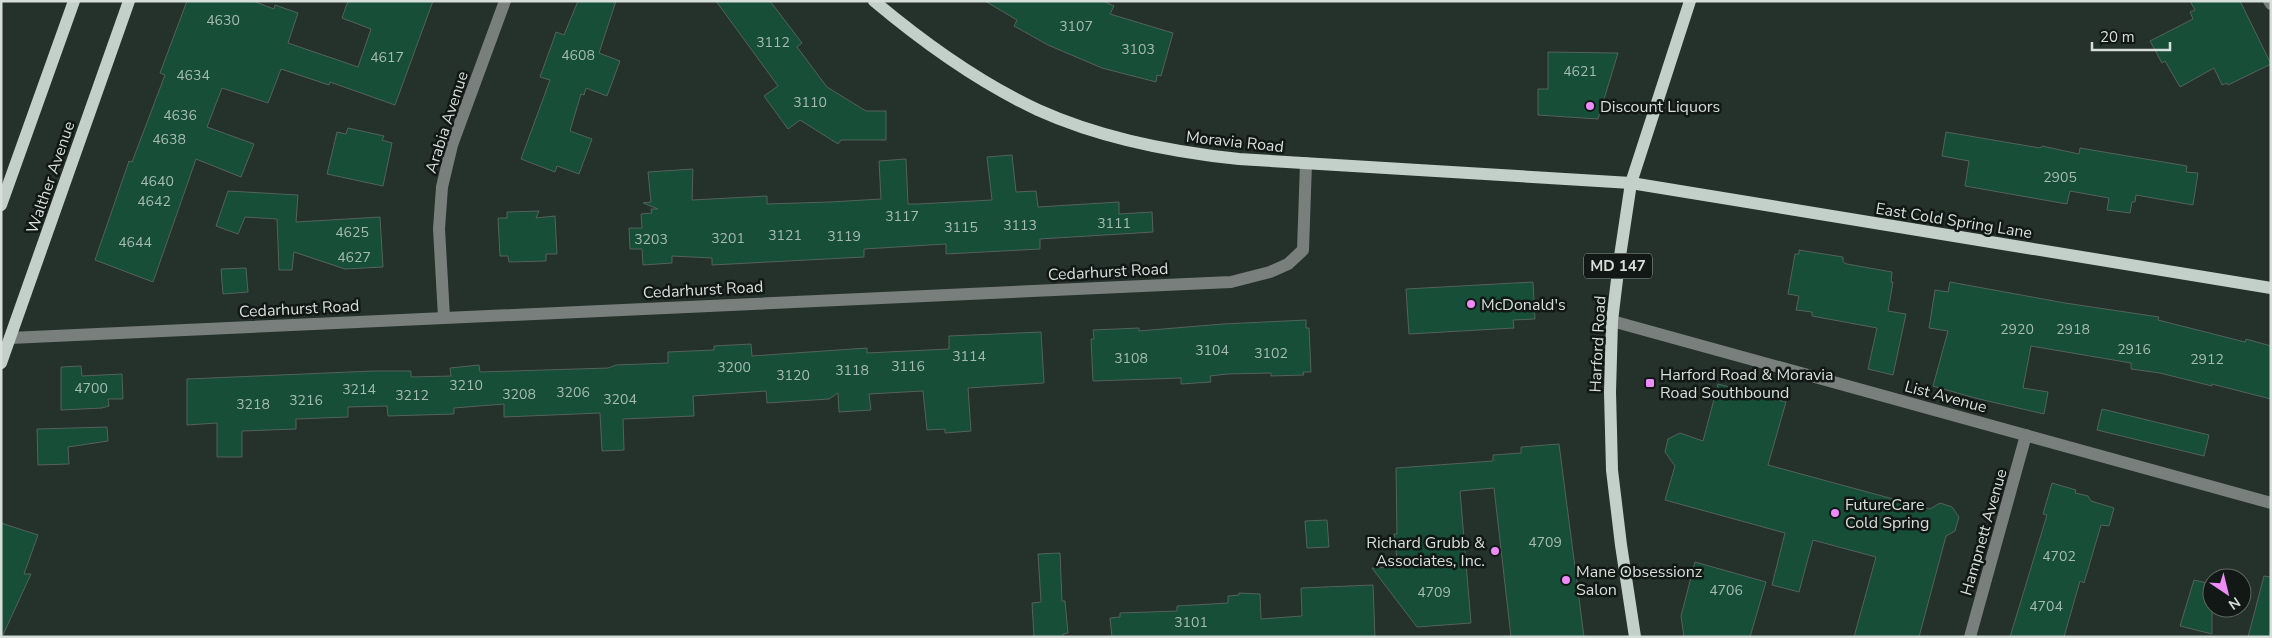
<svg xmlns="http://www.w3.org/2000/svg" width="2272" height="638" font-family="'Nunito Sans',sans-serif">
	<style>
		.building { fill: #164e38; stroke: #54625b }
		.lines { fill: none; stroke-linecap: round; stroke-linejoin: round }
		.minor { stroke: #797f7c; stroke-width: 12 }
		.major { stroke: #c3d0c9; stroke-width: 12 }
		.poi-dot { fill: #ed8cf9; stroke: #121815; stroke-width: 2 }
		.labels { text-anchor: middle; stroke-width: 5; stroke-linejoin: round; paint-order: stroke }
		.number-label { font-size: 14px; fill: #a7bbb2 }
		.shield { fill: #121815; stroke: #9ca3a0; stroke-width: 1 }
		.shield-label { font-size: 15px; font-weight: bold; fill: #d7dfdb }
		.poi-label { font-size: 16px; fill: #d7dfdb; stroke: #121815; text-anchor: start }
		.street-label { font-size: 16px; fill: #d7dfdb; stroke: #121815 }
	</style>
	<rect width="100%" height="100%" fill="#25312b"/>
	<g class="building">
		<polygon points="187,1 253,1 274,9 275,5 298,13 288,43 358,67 371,29 342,18 348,1 433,1 395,105 330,82 329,85 281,69 268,103 222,88 207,127 254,144 241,177 196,159 153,282 95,260 129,161 132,162 165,75 160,73"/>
		<polygon points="578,1 616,1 599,53 620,61 607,96 586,88 584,95 581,94 570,131 592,139 579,174 557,166 555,172 521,159 550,80 540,77 553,41 556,32 564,35"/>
		<polygon points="716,1 770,1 802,43 797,47 827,87 866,111 886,111 886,140 841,140 838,144 800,120 788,129 764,96 778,86"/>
		<polygon points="985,1 1103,1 1114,6 1110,14 1173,33 1161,76 1157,75 1156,82 1102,68 1048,45 1014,26 1017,20"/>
		<polygon points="2190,1 2240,1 2271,64 2228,85 2227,83 2222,85 2214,68 2180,87 2165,61 2162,63 2150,41 2193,19 2190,12 2195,10"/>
		<polygon points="1548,52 1618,53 1598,119 1538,115 1538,89 1548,89"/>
		<polygon points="348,128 384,136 382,140 392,143 383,186 327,174 337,132 346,134"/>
		<polygon points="1946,132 2040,148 2042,146 2079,154 2080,148 2187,166 2186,172 2198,173 2193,205 2136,195 2135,202 2132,202 2130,213 2107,210 2109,198 2070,191 2067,204 1965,186 1969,161 1942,156"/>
		<polygon points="1012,155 1016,192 1036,191 1038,207 1119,202 1119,214 1152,212 1153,232 1040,239 1040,249 946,254 946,244 864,249 864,257 712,265 712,258 672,256 672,263 643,265 642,249 630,249 629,228 642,228 641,214 652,213 651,209 658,209 643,203 651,202 648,172 693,169 692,200 767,196 767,204 830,202 881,199 879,161 906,159 908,204 918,204 992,200 987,157"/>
		<polygon points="228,191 298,195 296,222 380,217 383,267 345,269 294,252 292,270 279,270 277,219 245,217 238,234 216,226"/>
		<polygon points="539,211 536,218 555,216 557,254 546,254 546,261 509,262 508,256 500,256 498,218 507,218 507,212"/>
		<polygon points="1799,250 1843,257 1843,262 1847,264 1892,272 1891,282 1893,282 1888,311 1906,314 1893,375 1868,369 1877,328 1812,316 1812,312 1796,310 1799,296 1788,294 1795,254 1799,254"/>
		<polygon points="246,268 248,292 223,294 221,269"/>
		<polygon points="1533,282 1535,319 1513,320 1514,328 1409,334 1406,289"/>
		<polygon points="1950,282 2065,303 2159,317 2158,320 2245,342 2246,339 2271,346 2271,399 2212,384 2212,386 2160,373 2131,369 2131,363 2031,346 2023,388 2048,392 2044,414 1975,398 1933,386 1948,331 1929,328 1935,290 1948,292"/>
		<polygon points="1306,320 1306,328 1309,328 1311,372 1303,372 1304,375 1271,376 1271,373 1227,374 1210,376 1211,382 1181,384 1181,378 1093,381 1091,339 1094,339 1093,330 1139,328 1139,331 1223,324"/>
		<polygon points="1041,332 1044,383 968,388 971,431 945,433 945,429 927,430 923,391 869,394 871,410 839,412 838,393 829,399 767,403 766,391 693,396 694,416 623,419 624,450 602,451 600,413 504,417 504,404 454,408 454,414 388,416 387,406 348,407 348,417 296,419 296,429 242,431 242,457 217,457 217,423 187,425 187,379 373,371 411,371 411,377 451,376 450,368 479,365 480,372 608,368 616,365 668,363 668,352 714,350 714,346 751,344 752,356 867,348 867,353 949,349 949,336"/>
		<polygon points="81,366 82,376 122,374 123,399 108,399 109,406 102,408 61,410 61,367"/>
		<polygon points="1718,384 1786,402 1768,465 1930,509 1940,503 1952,507 1959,517 1955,531 1946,536 1919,637 1854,637 1876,557 1813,540 1799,592 1772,585 1785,533 1665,500 1675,466 1665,452 1668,439 1680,433 1703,441"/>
		<polygon points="2102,409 2209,435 2204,456 2097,430"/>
		<polygon points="107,427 108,441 68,447 69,464 38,465 37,429"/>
		<polygon points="1559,444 1584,637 1511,637 1494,488 1460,491 1471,623 1417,627 1372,568 1398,567 1394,534 1397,534 1396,468 1493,461 1493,455 1521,453 1521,447"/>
		<polygon points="2052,483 2076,490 2075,493 2088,496 2091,501 2114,508 2109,526 2101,525 2084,583 2080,581 2064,637 2010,637 2047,515 2043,514"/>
		<polygon points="1327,520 1329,547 1307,548 1305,521"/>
		<polygon points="1,523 38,535 24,574 31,574 2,637"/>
		<polygon points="1060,553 1062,601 1065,601 1068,633 1063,634 1063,637 1034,637 1032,603 1041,602 1038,554"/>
		<polygon points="1695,562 1766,582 1750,637 1684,637 1681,616"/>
		<polygon points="2264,576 2271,577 2271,637 2248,637"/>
		<polygon points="2194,580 2212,584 2212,634 2180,626"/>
		<polygon points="1373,585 1375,637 1112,637 1110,618 1120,617 1120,613 1177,611 1177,606 1228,603 1228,596 1239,595 1239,593 1260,594 1261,619 1302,616 1301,588"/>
	</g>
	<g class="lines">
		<g class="minor">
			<polyline points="2269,1 2271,4"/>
			<polyline points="444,317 439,229 442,187 452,145 505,1"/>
			<polyline points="1612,321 2271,503"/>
			<polyline points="10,338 1231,282 1270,272 1288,264 1303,250 1306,163"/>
			<polyline points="1970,637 2026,435"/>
		</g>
		<g class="major">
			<path d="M874,1C924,43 978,82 1038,110C1100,138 1171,152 1239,159L1631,183L2271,288"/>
			<polyline points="1,205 74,1"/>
			<polyline points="1,363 129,1"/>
			<polyline points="1635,637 1621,545 1612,470 1610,392 1612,321 1619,263 1631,183 1690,1"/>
		</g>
	</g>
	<g class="poi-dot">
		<circle cx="1590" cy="106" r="5"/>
		<circle cx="1471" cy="304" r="5"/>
		<rect x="1645" y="378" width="10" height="10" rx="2.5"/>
		<circle cx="1835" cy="513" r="5"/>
		<circle cx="1495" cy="551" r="5"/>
		<circle cx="1566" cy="580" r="5"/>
	</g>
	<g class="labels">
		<g class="number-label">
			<text x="223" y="25">4630</text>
			<text x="1076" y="31">3107</text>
			<text x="773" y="47">3112</text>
			<text x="1138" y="54">3103</text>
			<text x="578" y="60">4608</text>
			<text x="387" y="62">4617</text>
			<text x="1580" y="76">4621</text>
			<text x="193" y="80">4634</text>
			<text x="810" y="107">3110</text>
			<text x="180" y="120">4636</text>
			<text x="169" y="144">4638</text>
			<text x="2060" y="182">2905</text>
			<text x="157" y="186">4640</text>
			<text x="154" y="206">4642</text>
			<text x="902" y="221">3117</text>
			<text x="1114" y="228">3111</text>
			<text x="1020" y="230">3113</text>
			<text x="961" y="232">3115</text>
			<text x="352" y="237">4625</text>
			<text x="785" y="240">3121</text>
			<text x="844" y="241">3119</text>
			<text x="728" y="243">3201</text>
			<text x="651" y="244">3203</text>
			<text x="135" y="247">4644</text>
			<text x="354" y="262">4627</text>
			<text x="2017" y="334">2920</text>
			<text x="2073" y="334">2918</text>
			<text x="2134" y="354">2916</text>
			<text x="1212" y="355">3104</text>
			<text x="1271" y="358">3102</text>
			<text x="969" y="361">3114</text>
			<text x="1131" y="363">3108</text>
			<text x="2207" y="364">2912</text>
			<text x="908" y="371">3116</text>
			<text x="734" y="372">3200</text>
			<text x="852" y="375">3118</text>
			<text x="793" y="380">3120</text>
			<text x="466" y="390">3210</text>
			<text x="91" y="393">4700</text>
			<text x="359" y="394">3214</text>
			<text x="573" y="397">3206</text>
			<text x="519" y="399">3208</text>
			<text x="412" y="400">3212</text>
			<text x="620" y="404">3204</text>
			<text x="306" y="405">3216</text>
			<text x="253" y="409">3218</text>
			<text x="1545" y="547">4709</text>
			<text x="2059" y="561">4702</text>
			<text x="1726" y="595">4706</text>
			<text x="1434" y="597">4709</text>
			<text x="2046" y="611">4704</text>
			<text x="1191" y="627">3101</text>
		</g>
		<rect class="shield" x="1584" y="253.5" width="68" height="25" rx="4"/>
		<g class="shield-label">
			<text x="1618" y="271">MD 147</text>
		</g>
		<g class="poi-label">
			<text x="1600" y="112">Discount Liquors</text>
			<text x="1481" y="310">McDonald's</text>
			<text x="1660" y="380">Harford Road &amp; Moravia<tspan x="1660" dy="18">Road Southbound</tspan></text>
			<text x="1845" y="510">FutureCare<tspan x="1845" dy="18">Cold Spring</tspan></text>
			<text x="1485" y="548" text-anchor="end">Richard Grubb &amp;<tspan x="1485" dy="18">Associates, Inc.</tspan></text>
			<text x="1576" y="577">Mane Obsessionz<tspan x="1576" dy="18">Salon</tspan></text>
		</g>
		<g class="street-label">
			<text transform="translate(446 122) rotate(-72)" y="6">Arabia Avenue</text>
			<text transform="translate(1235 141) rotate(6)" y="6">Moravia Road</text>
			<text transform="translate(50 177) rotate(-71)" y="6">Walther Avenue</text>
			<text transform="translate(1954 220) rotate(9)" y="6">East Cold Spring Lane</text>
			<text transform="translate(1108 271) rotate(-3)" y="6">Cedarhurst Road</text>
			<text transform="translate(703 289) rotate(-3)" y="6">Cedarhurst Road</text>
			<text transform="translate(299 308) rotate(-3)" y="6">Cedarhurst Road</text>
			<text transform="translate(1597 344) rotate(-87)" y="6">Harford Road</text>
			<text transform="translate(1946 396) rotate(15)" y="6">List Avenue</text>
			<text transform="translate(1983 532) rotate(-74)" y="6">Hampnett Avenue</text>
		</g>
	</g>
	<rect width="2272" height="638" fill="none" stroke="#d7dfdb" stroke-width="5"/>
	<g transform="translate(2227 593) rotate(145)"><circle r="24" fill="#121815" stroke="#616864"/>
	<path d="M0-4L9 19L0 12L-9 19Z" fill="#ed8cf9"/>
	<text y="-8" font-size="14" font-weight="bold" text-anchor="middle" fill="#d7dfdb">N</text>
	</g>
	<path d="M2092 42v8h78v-8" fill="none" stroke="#d7dfdb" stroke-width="2.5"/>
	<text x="2100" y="42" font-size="15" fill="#d7dfdb" stroke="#121815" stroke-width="4" paint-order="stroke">20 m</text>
</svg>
